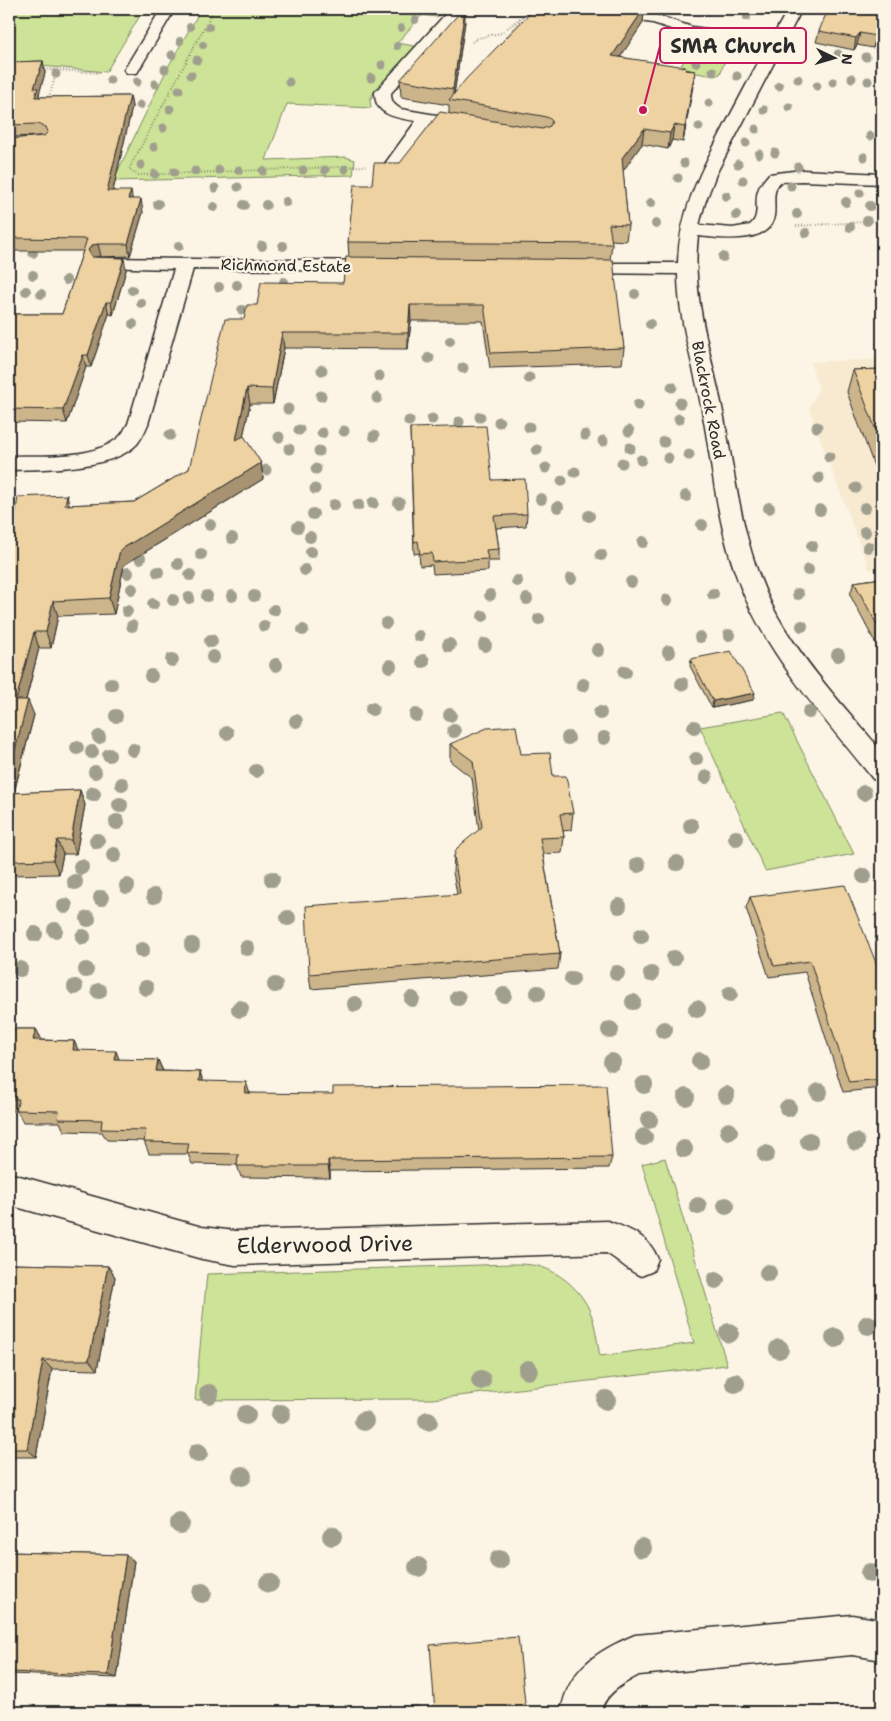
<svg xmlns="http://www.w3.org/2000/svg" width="891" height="1721" font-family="'Shantell Sans',sans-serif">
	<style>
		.built { fill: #f8ead1 }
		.green { fill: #cde398; stroke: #7c8762 }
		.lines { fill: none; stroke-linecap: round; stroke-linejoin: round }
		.minor-casing { stroke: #2b2b2b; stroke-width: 3 }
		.path { stroke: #2b2b2b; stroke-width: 2; stroke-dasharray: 0.5 2.5; stroke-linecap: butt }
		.minor { fill: #fcf5e5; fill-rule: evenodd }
		.tree { fill: #a09f8e }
		.wall { fill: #cdb58b; stroke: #2b2b2b }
		.shaded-wall { fill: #a79371; stroke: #2b2b2b }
		.building { fill: #eed2a2; stroke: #2b2b2b }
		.labels { text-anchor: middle; stroke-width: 5; stroke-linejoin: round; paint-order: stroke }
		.far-street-label { font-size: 16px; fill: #2b2b2b; stroke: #fcf5e5 }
		.near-street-label { font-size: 22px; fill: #2b2b2b; stroke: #fcf5e5 }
		.leader { fill: none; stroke: #c2185b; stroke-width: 2 }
		.callout-dot { fill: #c2185b; stroke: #fcf5e5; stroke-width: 2 }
		.callout { fill: #fcf5e5; stroke: #c2185b; stroke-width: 2 }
		.callout-label { font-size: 20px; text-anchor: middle; font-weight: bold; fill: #2b2b2b }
	</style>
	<rect width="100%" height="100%" fill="#fcf5e5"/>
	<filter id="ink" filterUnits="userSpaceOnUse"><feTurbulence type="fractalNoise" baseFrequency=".02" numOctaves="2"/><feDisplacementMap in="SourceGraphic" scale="10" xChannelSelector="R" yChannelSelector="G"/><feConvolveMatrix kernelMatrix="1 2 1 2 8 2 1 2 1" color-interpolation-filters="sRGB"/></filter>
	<g filter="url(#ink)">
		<polygon class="built" points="882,359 882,571 869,569 809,409 819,389 810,362"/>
		<g class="green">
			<polygon points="9,9 144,9 106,72 9,63"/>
			<polygon points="201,9 446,9 437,17 422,15 397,43 414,46 415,48 373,94 370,100 371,108 287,104 266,160 346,157 355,160 353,175 113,181 168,67"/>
			<polygon points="694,41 727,47 729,50 720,74 714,76 679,70"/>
			<polygon points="783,713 854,854 765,871 700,727"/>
			<path d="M665,1158L727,1365L432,1399L195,1400L207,1274L511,1264C520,1264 529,1264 538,1266C561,1272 583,1292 591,1314C596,1327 597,1342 600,1356L694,1343L642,1164Z"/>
		</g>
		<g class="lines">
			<g class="minor-casing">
				<g id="minor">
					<polygon points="161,9 175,9 137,73 127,73 124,70"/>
					<path d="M450,9H465L391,93C391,102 394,105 401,109L471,121L477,123L479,126L477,129L471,131L430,124L398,169H386L384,165L416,121C398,118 374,116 375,92Z"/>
					<path d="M578,9H614L656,15L692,27L772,38L788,9H802L716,174L705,203L699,225L732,228L750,225C761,216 754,203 758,191C760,184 764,180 769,174L802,170L882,174V184L802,181L780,182C771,192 776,204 774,216C770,246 718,238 698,236C691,294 710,350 722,407C736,478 742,552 778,617C798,652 824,684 850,714C860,727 873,739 881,752C885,759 882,774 882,782L873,779C822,715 762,651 735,572C716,518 712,461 701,405C693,362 678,318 678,274L578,273L572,272L569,268L572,264L578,263H678C679,214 699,174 722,131C737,102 752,74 767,46L689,35L653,23L585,13L580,12Z"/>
					<path d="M101,258L383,261L389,262L392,266L389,270L383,271L193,269L148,424C145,431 142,438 137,444C113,470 42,469 9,470V456C42,455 93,460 119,437C123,434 125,428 128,424L174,269L95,267L92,263L95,259Z"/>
					<path d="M9,1173L202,1227L235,1231L608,1221C631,1230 648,1235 658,1259L653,1271L641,1276C627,1270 619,1260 606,1253L235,1265L202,1259L9,1205Z"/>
					<path d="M852,1615L882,1620V1660L852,1655L639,1675C624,1683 604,1694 601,1712H561C568,1669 597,1651 635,1635Z"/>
				</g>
			</g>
			<g class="path">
				<polyline points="214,9 129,169 138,175 366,166"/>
				<polyline points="504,40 529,9"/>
				<polyline points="472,42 478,38 501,33 524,15"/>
				<polyline points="42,69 100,73"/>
				<polyline points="48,100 56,74"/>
				<polyline points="796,226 882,221"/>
			</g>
			<use href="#minor" class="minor"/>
		</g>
		<g class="tree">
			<circle cx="747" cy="17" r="4"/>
			<circle cx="415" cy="20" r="4"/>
			<circle cx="190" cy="27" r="4"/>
			<circle cx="209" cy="27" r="4"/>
			<circle cx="401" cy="28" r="4"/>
			<circle cx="180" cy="41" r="4"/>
			<circle cx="203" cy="45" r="4"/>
			<circle cx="397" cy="46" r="4"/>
			<circle cx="838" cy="54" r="4.5"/>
			<circle cx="172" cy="55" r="4.5"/>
			<circle cx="866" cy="57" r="4.5"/>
			<circle cx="197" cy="60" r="4.5"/>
			<circle cx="696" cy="63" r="4.5"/>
			<circle cx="382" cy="65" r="4.5"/>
			<circle cx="165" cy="69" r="4.5"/>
			<circle cx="713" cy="71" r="4.5"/>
			<circle cx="56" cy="74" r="4.5"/>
			<circle cx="191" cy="75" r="4.5"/>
			<circle cx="737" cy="76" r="4.5"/>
			<circle cx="371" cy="78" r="4.5"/>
			<circle cx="852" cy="78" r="4.5"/>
			<circle cx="798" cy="79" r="4.5"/>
			<circle cx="110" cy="80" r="4.5"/>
			<circle cx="868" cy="81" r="4.5"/>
			<circle cx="137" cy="82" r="4.5"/>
			<circle cx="289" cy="82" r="4.5"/>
			<circle cx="833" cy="82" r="4.5"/>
			<circle cx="155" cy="84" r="4.5"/>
			<circle cx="779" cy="86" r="4.5"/>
			<circle cx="817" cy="86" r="4.5"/>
			<circle cx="179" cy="90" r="4.5"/>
			<circle cx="709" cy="103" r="4.5"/>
			<circle cx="140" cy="105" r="4.5"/>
			<circle cx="789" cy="107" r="4.5"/>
			<circle cx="170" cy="109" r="4.5"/>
			<circle cx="764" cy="110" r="4.5"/>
			<circle cx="699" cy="127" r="4.5"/>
			<circle cx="163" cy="128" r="4.5"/>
			<circle cx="756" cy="129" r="4.5"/>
			<circle cx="870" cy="136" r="4.5"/>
			<circle cx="746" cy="143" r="4.5"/>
			<circle cx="154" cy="147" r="4.5"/>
			<circle cx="775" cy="153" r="4.5"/>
			<circle cx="759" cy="154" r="4.5"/>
			<circle cx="864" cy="157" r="4.5"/>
			<circle cx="684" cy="163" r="4.5"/>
			<circle cx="738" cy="164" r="4.5"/>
			<circle cx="141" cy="165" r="4.5"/>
			<circle cx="798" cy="167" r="4.5"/>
			<circle cx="345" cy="169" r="4.5"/>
			<circle cx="219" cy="170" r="4.5"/>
			<circle cx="239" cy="170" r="4.5"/>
			<circle cx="303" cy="170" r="4.5"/>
			<circle cx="325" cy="170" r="4.5"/>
			<circle cx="195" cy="171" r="4.5"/>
			<circle cx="263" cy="171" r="4.5"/>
			<circle cx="174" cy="172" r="4.5"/>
			<circle cx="155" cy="174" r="4.5"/>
			<circle cx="678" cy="178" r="4.5"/>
			<circle cx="743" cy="180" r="4.5"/>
			<circle cx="791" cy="186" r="4.5"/>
			<circle cx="238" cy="187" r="4.5"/>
			<circle cx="215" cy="188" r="4.5"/>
			<circle cx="860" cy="193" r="4.5"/>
			<circle cx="726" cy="196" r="5"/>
			<circle cx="286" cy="202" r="5"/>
			<circle cx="846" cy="202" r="5"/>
			<circle cx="651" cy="203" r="5"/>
			<circle cx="158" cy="204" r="5"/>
			<circle cx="244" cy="205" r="5"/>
			<circle cx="266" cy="205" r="5"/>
			<circle cx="870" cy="206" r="5"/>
			<circle cx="214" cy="207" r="5"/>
			<circle cx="797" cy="214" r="5"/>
			<circle cx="736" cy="215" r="5"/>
			<circle cx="867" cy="221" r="5"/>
			<circle cx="656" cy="224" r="5"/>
			<circle cx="850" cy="227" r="5"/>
			<circle cx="806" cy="233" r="5"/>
			<circle cx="179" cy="246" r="5"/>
			<circle cx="262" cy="246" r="5"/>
			<circle cx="283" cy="246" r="5"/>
			<circle cx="33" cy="253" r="5"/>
			<circle cx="723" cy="257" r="5"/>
			<circle cx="33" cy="275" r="5"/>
			<circle cx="66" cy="280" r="5"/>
			<circle cx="284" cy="282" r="5"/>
			<circle cx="237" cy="285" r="5"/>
			<circle cx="219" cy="287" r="5"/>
			<circle cx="132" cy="290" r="5"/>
			<circle cx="26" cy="291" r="5"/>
			<circle cx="41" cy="294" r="5"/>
			<circle cx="635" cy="294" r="5"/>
			<circle cx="141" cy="303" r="5"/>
			<circle cx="242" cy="310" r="5"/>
			<circle cx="133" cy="324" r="5"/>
			<circle cx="650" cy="324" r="5"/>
			<circle cx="450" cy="341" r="5"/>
			<circle cx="429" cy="358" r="5.5"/>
			<circle cx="463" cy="368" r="5.5"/>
			<circle cx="322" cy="370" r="5.5"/>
			<circle cx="379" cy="376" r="5.5"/>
			<circle cx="529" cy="378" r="5.5"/>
			<circle cx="672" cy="387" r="5.5"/>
			<circle cx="321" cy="396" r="5.5"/>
			<circle cx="377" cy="398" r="5.5"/>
			<circle cx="680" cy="403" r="5.5"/>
			<circle cx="638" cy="405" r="5.5"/>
			<circle cx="288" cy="409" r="5.5"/>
			<circle cx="480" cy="417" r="5.5"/>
			<circle cx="432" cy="419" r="5.5"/>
			<circle cx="679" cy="419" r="5.5"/>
			<circle cx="409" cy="421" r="5.5"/>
			<circle cx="459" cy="422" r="5.5"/>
			<circle cx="499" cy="422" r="5.5"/>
			<circle cx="529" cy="427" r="5.5"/>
			<circle cx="817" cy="427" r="5.5"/>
			<circle cx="299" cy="430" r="5.5"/>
			<circle cx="344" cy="431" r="5.5"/>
			<circle cx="629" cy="431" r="5.5"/>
			<circle cx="322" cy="433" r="5.5"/>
			<circle cx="170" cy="435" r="5.5"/>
			<circle cx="585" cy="435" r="5.5"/>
			<circle cx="374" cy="436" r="5.5"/>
			<circle cx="279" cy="437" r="5.5"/>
			<circle cx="603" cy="441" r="5.5"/>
			<circle cx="664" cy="442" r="5.5"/>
			<circle cx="630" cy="448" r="5.5"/>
			<circle cx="289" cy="449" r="5.5"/>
			<circle cx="537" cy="450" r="5.5"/>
			<circle cx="319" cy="451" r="5.5"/>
			<circle cx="689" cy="455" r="5.5"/>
			<circle cx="829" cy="457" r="5.5"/>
			<circle cx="668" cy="458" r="5.5"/>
			<circle cx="641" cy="460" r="5.5"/>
			<circle cx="622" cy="463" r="5.5"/>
			<circle cx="546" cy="468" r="5.5"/>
			<circle cx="316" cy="469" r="5.5"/>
			<circle cx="266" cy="470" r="5.5"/>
			<circle cx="575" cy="472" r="5.5"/>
			<circle cx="819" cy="478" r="5.5"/>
			<circle cx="562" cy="481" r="5.5"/>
			<circle cx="856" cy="488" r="5.5"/>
			<circle cx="315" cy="489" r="5.5"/>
			<circle cx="686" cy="496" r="6"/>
			<circle cx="541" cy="499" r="6"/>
			<circle cx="373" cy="503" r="6"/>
			<circle cx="399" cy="503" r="6"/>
			<circle cx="334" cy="505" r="6"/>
			<circle cx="358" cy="505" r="6"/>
			<circle cx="558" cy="507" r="6"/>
			<circle cx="769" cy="508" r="6"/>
			<circle cx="865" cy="508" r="6"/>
			<circle cx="820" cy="510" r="6"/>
			<circle cx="313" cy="514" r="6"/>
			<circle cx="589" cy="516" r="6"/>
			<circle cx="210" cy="525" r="6"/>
			<circle cx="702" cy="525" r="6"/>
			<circle cx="298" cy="527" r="6"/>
			<circle cx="865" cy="532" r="6"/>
			<circle cx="310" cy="537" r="6"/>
			<circle cx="232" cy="538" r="6"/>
			<circle cx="643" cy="542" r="6"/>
			<circle cx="812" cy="546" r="6"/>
			<circle cx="868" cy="547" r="6"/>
			<circle cx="311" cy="552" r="6"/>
			<circle cx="201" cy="554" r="6"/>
			<circle cx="601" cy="555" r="6"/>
			<circle cx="140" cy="558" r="6"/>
			<circle cx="178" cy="564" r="6"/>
			<circle cx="305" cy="570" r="6"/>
			<circle cx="808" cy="570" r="6"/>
			<circle cx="158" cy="572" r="6"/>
			<circle cx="128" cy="573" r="6"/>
			<circle cx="190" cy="575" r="6"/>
			<circle cx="571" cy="579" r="6"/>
			<circle cx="517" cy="581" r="6"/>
			<circle cx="631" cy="582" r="6"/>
			<circle cx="132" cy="589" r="6"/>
			<circle cx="713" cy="594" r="6"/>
			<circle cx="798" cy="594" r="6"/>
			<circle cx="490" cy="595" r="6"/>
			<circle cx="207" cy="596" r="6"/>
			<circle cx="232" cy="596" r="6"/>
			<circle cx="254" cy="596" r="6"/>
			<circle cx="189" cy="598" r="6"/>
			<circle cx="527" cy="599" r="6"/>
			<circle cx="173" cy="600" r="6"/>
			<circle cx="667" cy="600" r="6"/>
			<circle cx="153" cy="604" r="6"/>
			<circle cx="274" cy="610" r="6"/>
			<circle cx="127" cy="611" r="6"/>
			<circle cx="483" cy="616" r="6"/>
			<circle cx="539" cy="619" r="6"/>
			<circle cx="386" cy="623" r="6"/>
			<circle cx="132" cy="626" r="6"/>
			<circle cx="264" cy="626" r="6"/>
			<circle cx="802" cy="626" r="6"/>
			<circle cx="303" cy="630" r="6"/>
			<circle cx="729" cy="635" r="6"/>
			<circle cx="419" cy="636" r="6"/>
			<circle cx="700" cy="637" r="6"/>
			<circle cx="211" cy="641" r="7"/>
			<circle cx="449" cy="645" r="7"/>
			<circle cx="485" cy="645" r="7"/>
			<circle cx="598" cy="650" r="7"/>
			<circle cx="669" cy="652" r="7"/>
			<circle cx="838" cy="655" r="7"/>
			<circle cx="213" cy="657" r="7"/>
			<circle cx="172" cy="660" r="7"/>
			<circle cx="423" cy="661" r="7"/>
			<circle cx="276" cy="665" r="7"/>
			<circle cx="390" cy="666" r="7"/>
			<circle cx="625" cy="672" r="7"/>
			<circle cx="151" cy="676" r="7"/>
			<circle cx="111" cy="684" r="7"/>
			<circle cx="682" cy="684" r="7"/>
			<circle cx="583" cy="685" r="7"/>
			<circle cx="372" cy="709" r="7"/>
			<circle cx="809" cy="712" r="7"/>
			<circle cx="600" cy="713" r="7"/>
			<circle cx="416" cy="715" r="7"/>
			<circle cx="450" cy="715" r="7"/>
			<circle cx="116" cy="716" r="7"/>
			<circle cx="296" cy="721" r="7"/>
			<circle cx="694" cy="727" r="7"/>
			<circle cx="454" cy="731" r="7"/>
			<circle cx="227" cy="733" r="7"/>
			<circle cx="99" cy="737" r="7"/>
			<circle cx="568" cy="738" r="7"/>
			<circle cx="604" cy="738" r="7"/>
			<circle cx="77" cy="748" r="7"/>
			<circle cx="133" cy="750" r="7"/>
			<circle cx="92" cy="752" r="7"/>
			<circle cx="109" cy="755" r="7"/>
			<circle cx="696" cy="759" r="7"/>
			<circle cx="256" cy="771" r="7"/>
			<circle cx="95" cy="772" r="7"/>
			<circle cx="706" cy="777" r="7"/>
			<circle cx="122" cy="784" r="7"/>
			<circle cx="864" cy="793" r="8"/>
			<circle cx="93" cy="794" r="8"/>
			<circle cx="120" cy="805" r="8"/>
			<circle cx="117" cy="822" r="8"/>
			<circle cx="691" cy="826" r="8"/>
			<circle cx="736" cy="838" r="8"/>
			<circle cx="97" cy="841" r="8"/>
			<circle cx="114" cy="855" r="8"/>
			<circle cx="677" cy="863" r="8"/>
			<circle cx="638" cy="865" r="8"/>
			<circle cx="81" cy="867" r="8"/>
			<circle cx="864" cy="876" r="8"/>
			<circle cx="272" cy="879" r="8"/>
			<circle cx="75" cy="882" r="8"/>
			<circle cx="127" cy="886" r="8"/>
			<circle cx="154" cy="896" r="8"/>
			<circle cx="101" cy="898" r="8"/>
			<circle cx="65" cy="906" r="8"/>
			<circle cx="619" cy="906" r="8"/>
			<circle cx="288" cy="918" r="8"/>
			<circle cx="88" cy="919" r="8"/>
			<circle cx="55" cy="930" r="8"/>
			<circle cx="35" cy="934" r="8"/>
			<circle cx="641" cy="936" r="8"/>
			<circle cx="83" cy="937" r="8"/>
			<circle cx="192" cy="945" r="8"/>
			<circle cx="247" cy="948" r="8"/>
			<circle cx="142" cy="950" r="8"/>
			<circle cx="674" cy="958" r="8"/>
			<circle cx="20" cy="969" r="8"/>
			<circle cx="86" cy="970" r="8"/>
			<circle cx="617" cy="973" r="8"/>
			<circle cx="651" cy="974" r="8"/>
			<circle cx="572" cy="979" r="8"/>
			<circle cx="275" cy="985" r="8"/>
			<circle cx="75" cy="987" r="8"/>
			<circle cx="146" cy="988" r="8"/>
			<circle cx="99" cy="991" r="8"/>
			<circle cx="538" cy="993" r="8"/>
			<circle cx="730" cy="994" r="8"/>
			<circle cx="504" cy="995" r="8"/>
			<circle cx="458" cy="998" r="8"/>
			<circle cx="412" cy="999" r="8"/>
			<circle cx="633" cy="1002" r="8"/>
			<circle cx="355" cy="1004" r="8"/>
			<circle cx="240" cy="1009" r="9"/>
			<circle cx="697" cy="1009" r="9"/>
			<circle cx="610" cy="1030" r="9"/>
			<circle cx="664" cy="1030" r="9"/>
			<circle cx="700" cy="1061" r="9"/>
			<circle cx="612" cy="1062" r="9"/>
			<circle cx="644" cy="1085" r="9"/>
			<circle cx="819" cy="1092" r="9"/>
			<circle cx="726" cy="1095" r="9"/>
			<circle cx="686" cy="1097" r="9"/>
			<circle cx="788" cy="1108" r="9"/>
			<circle cx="649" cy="1120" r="9"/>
			<circle cx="729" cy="1131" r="9"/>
			<circle cx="644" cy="1137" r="9"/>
			<circle cx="809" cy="1141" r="9"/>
			<circle cx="856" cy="1142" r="9"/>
			<circle cx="684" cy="1149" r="9"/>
			<circle cx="766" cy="1154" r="9"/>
			<circle cx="698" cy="1206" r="9"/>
			<circle cx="726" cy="1206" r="9"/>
			<circle cx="768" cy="1273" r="9"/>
			<circle cx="716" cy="1280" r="9"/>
			<circle cx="868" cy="1325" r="10"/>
			<circle cx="729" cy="1333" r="10"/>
			<circle cx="835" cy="1338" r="10"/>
			<circle cx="779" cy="1349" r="10"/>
			<circle cx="528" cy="1370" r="10"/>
			<circle cx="481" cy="1380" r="10"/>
			<circle cx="735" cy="1383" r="10"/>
			<circle cx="209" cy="1394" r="10"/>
			<circle cx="606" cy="1400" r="10"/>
			<circle cx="281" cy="1414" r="10"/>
			<circle cx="246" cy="1415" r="10"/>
			<circle cx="364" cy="1421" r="10"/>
			<circle cx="428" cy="1421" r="10"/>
			<circle cx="198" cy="1453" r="10"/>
			<circle cx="242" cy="1476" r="10"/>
			<circle cx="180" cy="1524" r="10"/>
			<circle cx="332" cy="1536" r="10"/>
			<circle cx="642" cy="1548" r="10"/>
			<circle cx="499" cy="1560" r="10"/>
			<circle cx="418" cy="1567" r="10"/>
			<circle cx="870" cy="1573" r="10"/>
			<circle cx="269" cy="1583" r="10"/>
			<circle cx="202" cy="1593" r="10"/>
		</g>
		<g class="wall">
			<polygon points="534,9 652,9 650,12 644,11 643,23 620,57 695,71 683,142 672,140 668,149 642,144 623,170 628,225 626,241 611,240 612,244 610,260 624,348 622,364 490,368 483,321 411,321 408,349 284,348 273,404 250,404 243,436 261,463 263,479 124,565 114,614 58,616 51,648 39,648 26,700 34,715 14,793 80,790 85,805 76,854 63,854 59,874 9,875 9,527 15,517 69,505 134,502 189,469 244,319 257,305 343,283 349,257 348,242 372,185 400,163 449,114 449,105 401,97 400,80 465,22 454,94"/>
			<polygon points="882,9 882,31 881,36 873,48 857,45 854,50 816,42 819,31"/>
			<polygon points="43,61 45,73 39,94 40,97 130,96 132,107 113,191 132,199 143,212 130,256 97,257 126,270 113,315 109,314 91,367 86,367 67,423 9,422 9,314 62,314 83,251 13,251 9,260 9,139 41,136 9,137 9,62"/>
			<polygon points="882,369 882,488 847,392 853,370"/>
			<polygon points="410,428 492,480 527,514 526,526 496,528 499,549 499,561 488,561 488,571 433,574 432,565 420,566 419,553 414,554"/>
			<polygon points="882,578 882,649 879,650 850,595 854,582"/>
			<polygon points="691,659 753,700 712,708 690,666"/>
			<polygon points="450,744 521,754 553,776 573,813 571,830 563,831 564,837 562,853 543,854 560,954 558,969 311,989 309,974 457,894 453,872 454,856 479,830 472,778 450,761"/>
			<polygon points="750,897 882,978 882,1088 843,1092 805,972 769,977 746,908"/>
			<polygon points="9,1029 36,1029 42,1040 74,1041 78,1050 120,1060 158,1060 163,1071 200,1072 203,1081 250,1093 612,1157 609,1168 330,1171 330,1178 241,1177 237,1165 192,1164 188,1154 149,1154 144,1141 107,1140 102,1132 64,1131 60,1122 23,1122 17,1111 9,1111"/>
			<polygon points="9,1264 108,1266 115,1277 97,1370 52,1369 36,1457 9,1457"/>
			<polygon points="9,1552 126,1555 134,1561 117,1678 9,1674"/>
		</g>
		<g class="shaded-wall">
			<polygon points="465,9 465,22 453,101 453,89"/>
			<polygon points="644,9 643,23 611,71 612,56"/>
			<polygon points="882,26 882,31 881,36 873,48 876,36"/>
			<polygon points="860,33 857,45 854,50 856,38"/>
			<polygon points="43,61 45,73 39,94 40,100 35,97 34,88"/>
			<polygon points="695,71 693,86 683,142 685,127"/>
			<polygon points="130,96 132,107 110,203 107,191"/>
			<polygon points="674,125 672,140 668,149 670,133"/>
			<polygon points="644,129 642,144 621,174 622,158"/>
			<polygon points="131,191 133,203 128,199"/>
			<polygon points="141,199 143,212 130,256 128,244"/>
			<polygon points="10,238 13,251 9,260 9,240"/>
			<polygon points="98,244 101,256 95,257 90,262 88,250 92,245"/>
			<polygon points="124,258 126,270 113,315 111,302"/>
			<polygon points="106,302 109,314 91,367 88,355"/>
			<polygon points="410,305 411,321 408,349 408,333"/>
			<polygon points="282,333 284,348 273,404 272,389"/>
			<polygon points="83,355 86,367 67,423 63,410"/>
			<polygon points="247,388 250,404 239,456 236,440"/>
			<polygon points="261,463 263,479 124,565 114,614 109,598 120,550"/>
			<polygon points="67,495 71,511 65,505"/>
			<polygon points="53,601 58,616 51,648 46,632"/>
			<polygon points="34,632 39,648 22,715 16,700"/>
			<polygon points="755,693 753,700 712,708 713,701"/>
			<polygon points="28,700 34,715 10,807 9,805 9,773"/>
			<polygon points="80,790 85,805 76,854 71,840"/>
			<polygon points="57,840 63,854 59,874 53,860"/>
			<polygon points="36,1029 43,1042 33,1040"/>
			<polygon points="74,1041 80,1054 73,1050"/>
			<polygon points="116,1051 121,1064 114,1059"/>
			<polygon points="158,1060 163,1072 156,1071"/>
			<polygon points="200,1072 204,1085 199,1081"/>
			<polygon points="246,1082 250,1094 245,1093"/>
			<polygon points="328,1160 330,1171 330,1178 328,1166"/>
			<polygon points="108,1266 115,1277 97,1370 89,1360"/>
			<polygon points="43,1360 52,1369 36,1457 27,1449"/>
			<polygon points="126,1555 134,1561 117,1678 108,1675"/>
		</g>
		<g class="building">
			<polygon points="463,9 465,9 453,89 400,80"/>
			<polygon points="534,9 644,9 612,56 686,67 685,70 695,71 685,127 674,125 670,133 644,129 622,158 628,225 609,224 612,244 348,242 354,185 372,185 374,163 400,163 440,112 542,129 550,126 552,121 549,118 542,116 449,100 466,79"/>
			<polygon points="828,9 882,9 882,26 876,36 860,33 856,38 819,31"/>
			<polygon points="43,61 34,88 38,88 35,97 130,96 107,191 131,191 128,199 141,199 128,244 98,244 92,245 88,250 92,257 124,258 111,302 106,302 88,355 83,355 63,410 9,409 9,314 62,314 87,239 10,238 9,240 9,139 44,136 48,132 46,127 38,124 9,125 9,62"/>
			<polygon points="346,257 613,260 624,348 491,353 484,305 410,305 408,333 282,333 272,389 247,388 236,440 244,436 261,463 120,550 109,598 53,601 46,632 34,632 16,700 28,700 9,773 9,527 12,517 15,517 18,497 67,495 65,505 134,502 189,469 225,319 244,319 247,305 257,305 261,282 343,283"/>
			<polygon points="882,369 882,446 853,370"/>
			<polygon points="486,426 492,480 525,479 527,514 494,516 499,549 486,550 488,559 433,562 432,553 420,554 418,541 414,542 410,428"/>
			<polygon points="882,578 882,634 854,582"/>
			<polygon points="731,651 755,693 713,701 691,659"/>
			<polygon points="516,726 521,754 550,753 553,776 566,776 573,813 560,814 564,837 540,838 560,954 309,974 306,906 460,894 454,856 457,848 482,827 473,761 450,744 487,728"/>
			<polygon points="80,790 71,840 57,840 53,860 9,861 9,793"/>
			<polygon points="845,885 882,978 882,1079 849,1082 810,961 774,966 750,897"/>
			<polygon points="9,1029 36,1029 33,1040 74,1041 73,1050 116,1051 114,1059 158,1060 156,1071 200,1072 199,1081 246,1082 245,1093 333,1094 333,1087 606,1085 612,1157 328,1160 328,1166 237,1166 238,1154 187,1153 189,1143 144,1142 146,1130 101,1129 102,1120 58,1119 59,1111 16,1110 19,1099 9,1099"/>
			<polygon points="9,1264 108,1266 89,1360 43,1360 27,1449 9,1449"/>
			<polygon points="9,1552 126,1555 108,1675 9,1672"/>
			<polygon points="518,1637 526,1712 435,1712 430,1645"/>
			<polygon points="418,1706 418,1712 342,1712"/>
		</g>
	</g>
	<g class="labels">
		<g class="far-street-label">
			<text transform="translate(286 265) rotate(1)" y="6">Richmond Estate</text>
			<text transform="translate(709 400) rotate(79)" y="6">Blackrock Road</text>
		</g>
		<g class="near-street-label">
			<text transform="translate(325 1244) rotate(-1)" y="8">Elderwood Drive</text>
		</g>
	</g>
	<path class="leader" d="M643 110L660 46"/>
	<circle class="callout-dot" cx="643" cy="110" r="5"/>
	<rect class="callout" x="660" y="28" width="146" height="35" rx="5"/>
	<g class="callout-label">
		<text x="733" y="53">SMA Church</text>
	</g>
	<rect width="891" height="1721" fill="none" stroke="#fcf5e5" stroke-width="30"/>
	<rect x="15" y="15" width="861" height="1691" fill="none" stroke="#2b2b2b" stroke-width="2" filter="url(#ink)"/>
	<g transform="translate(834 58) rotate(95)" stroke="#fcf5e5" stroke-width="4" paint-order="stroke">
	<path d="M0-4L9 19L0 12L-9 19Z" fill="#2b2b2b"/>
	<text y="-8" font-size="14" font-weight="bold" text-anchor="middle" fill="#2b2b2b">N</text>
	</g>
</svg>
